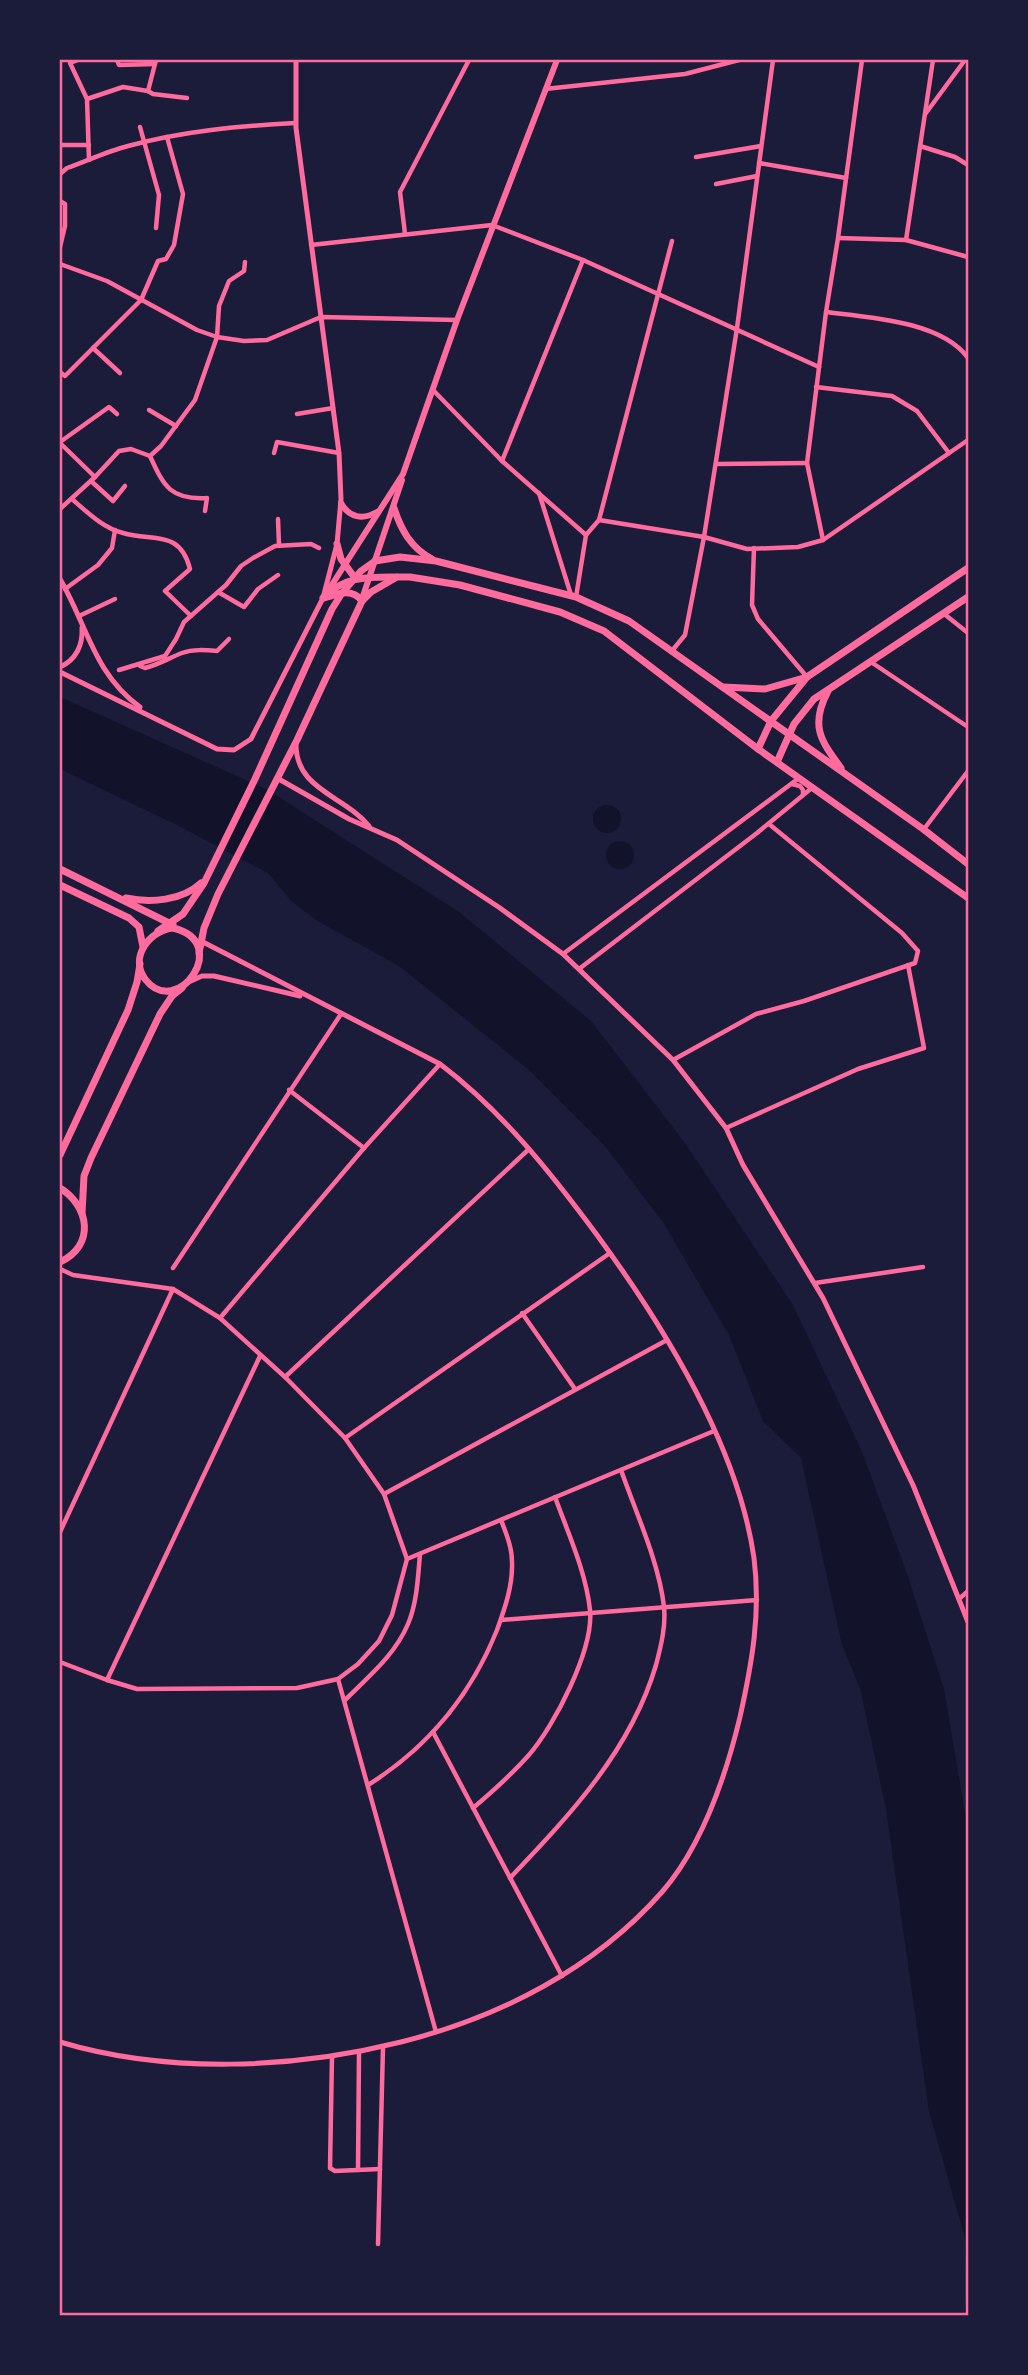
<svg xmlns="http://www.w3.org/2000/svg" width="1028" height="2375" font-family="Merriweather,serif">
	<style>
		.water { fill: #12122b }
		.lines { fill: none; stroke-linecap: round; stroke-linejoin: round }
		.minor { stroke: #ff6b9d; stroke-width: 4.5 }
		.tertiary { stroke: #ff6b9d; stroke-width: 5 }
		.secondary { stroke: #ff6b9d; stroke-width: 6 }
		.primary { stroke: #ff6b9d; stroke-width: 7 }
		.neatline { fill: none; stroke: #ff6b9d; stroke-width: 2.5 }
	</style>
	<rect width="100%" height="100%" fill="#1b1b3a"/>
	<g class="water">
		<polygon points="60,697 266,789 459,912 591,1021 685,1143 793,1305 862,1452 906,1571 944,1689 968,1831 968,2315 964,2315 967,2294 965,2238 929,2111 886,1809 860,1688 842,1645 801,1458 763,1421 729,1335 663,1222 604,1145 529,1070 399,966 316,920 291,901 268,873 177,825 60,769"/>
		<circle cx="607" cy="819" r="14"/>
		<circle cx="620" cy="855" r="14"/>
	</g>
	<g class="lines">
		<g class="minor">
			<polyline points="78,60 70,63 87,99 89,160"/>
			<polyline points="117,60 119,65 155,64"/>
			<polyline points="545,89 685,74 739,60"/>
			<polyline points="148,91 153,94 187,98"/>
			<polyline points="87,99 123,87 148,91 156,60"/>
			<polyline points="926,113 965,60"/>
			<polyline points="140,127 159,195 156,228"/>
			<polyline points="60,145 89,145"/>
			<polyline points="920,146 955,157 968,165"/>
			<polyline points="696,157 761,146"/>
			<polyline points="759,163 846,178"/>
			<path d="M60,174L67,168C87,161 108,151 128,146C183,131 239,126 295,123"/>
			<polyline points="716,184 757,176"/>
			<polyline points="60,201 65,204 65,226 60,247"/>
			<polyline points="405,234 400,192 469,60"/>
			<polyline points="838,238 906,240 968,257"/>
			<polyline points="906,240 933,60"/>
			<polyline points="311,245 492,225 583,260 819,367"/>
			<polyline points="60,264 107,281 197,330 217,337 244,341 267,340 321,317 457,320"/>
			<path d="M826,312C867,317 942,321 968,358"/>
			<polyline points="93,348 120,373"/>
			<polyline points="60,372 65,376 141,300 158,261 166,259 174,245 183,194 167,137"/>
			<polyline points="816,387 892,396 917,411 949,453"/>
			<polyline points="433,390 502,461 586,535"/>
			<polyline points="149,410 176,426"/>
			<polyline points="297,414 333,408"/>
			<polyline points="60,442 109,407 117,414"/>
			<polyline points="60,443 95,477"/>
			<polyline points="274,453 277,442 339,453"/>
			<path d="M150,456C164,487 171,500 207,498L205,511"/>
			<polyline points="502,461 583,260"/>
			<polyline points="716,464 807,463"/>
			<polyline points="91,481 113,501 125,486"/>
			<polyline points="539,493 571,595"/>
			<path d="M72,499C87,512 103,528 123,533C153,542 180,529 190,569L165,591L191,616"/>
			<polyline points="60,509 95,477 119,451 131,449 150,456 161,446 195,400 217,337 219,306 229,281 244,271 245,262"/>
			<polyline points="278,519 279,545"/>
			<polyline points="599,520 704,537 747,549 798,547 823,540 968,440"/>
			<polyline points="823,540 807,463 826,312 838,238 862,60"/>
			<polyline points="754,548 752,605 758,619 807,677"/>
			<polyline points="65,589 98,565 112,548 115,530"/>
			<polyline points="218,592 244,607 258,589 278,575"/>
			<polyline points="576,597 586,535 599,520 672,241"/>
			<polyline points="943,613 968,633"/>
			<polyline points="79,616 115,599"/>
			<polyline points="671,652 685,635 704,537 737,328 773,60"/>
			<polyline points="871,662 968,727"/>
			<path d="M140,666L145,668C160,664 169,658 182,653C193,649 205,650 217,651L229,639"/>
			<polyline points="119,670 165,656 176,639 184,622 226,585 241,566 253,558 275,546 311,544 319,548"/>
			<polyline points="792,784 800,786 803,790 803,795"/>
			<polyline points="924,829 968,771"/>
			<polyline points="563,954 799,778"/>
			<polyline points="579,969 757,833 813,787"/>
			<polyline points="673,1060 756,1014 804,1001 915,963 918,951 902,933 769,824"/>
			<polyline points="289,1090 364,1148"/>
			<polyline points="726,1128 858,1069 924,1048 908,965"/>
			<polyline points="173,1268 341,1014"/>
			<polyline points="60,1269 73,1275 173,1289 220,1318 285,1377 345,1438 384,1494 407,1559 392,1615 379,1641 358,1664 338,1679 297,1688 137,1689 107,1680 60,1662"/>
			<polyline points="815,1283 923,1267"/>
			<polyline points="522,1313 575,1389"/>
			<polyline points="220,1318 364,1148 440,1064"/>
			<polyline points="285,1377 529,1149"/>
			<polyline points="345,1438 610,1253"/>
			<polyline points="384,1494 667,1340"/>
			<polyline points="60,1532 173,1289"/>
			<polyline points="407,1559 714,1431"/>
			<polyline points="959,1599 968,1591"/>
			<polyline points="501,1620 757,1600"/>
			<polyline points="338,1679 436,2032"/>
			<polyline points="107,1680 260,1356"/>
			<path d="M345,1700C368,1677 395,1655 408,1624C417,1603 418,1577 420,1554"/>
			<polyline points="433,1732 562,1976"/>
			<path d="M368,1785C427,1748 471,1695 497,1630C505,1608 513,1585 512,1562C512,1547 506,1533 501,1520"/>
			<path d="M473,1808C492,1792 511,1775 528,1756C554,1727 594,1649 590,1610C586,1572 568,1533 555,1497"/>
			<path d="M510,1878C570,1815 631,1750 656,1665C661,1646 666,1626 664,1607C659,1562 636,1513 621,1470"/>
			<polyline points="332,2056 330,2168 335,2171 380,2169"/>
			<polyline points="358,2170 359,2053"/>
			<polyline points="378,2244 383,2047"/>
		</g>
		<g class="tertiary">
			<path d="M60,579C87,625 94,674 140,707"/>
			<path d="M60,667C76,660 83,645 82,628"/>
			<polyline points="60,672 217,749 234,750 251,739 323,598 337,544 341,499 339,453 296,128 296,60"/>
			<path d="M296,743C295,790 344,795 369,826"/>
			<polyline points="277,778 349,819 397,840 500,908 563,954 673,1060 726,1128 743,1165 823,1298 913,1485 968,1622"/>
			<polyline points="191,981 202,976 214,976 300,996"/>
			<path d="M60,2042C167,2074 293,2069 401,2042C500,2017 594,1969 662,1892C702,1846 726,1775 740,1717C752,1663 761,1613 754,1558C738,1446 663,1325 597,1235C551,1173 502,1111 440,1064L201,941"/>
		</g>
		<g class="secondary">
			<path d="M341,503C349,518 363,520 377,512"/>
			<polyline points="326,594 403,474 457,320 557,60"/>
			<polyline points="362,599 402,480"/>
		</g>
		<g class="primary">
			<path d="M394,508C401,530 411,548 432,559"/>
			<polyline points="337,544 341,559 355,578"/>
			<path d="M323,598C344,576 367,577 396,577"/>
			<path d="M324,598C337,594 352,587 362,601"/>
			<polyline points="723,687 765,689 807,677"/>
			<path d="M828,691C810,725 820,740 841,768"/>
			<polyline points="758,749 771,721 807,677 968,568"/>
			<polyline points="777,762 794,724 814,699 968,597"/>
			<polyline points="60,869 173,925"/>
			<polyline points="60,885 129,918 139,927 143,947"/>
			<path d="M126,898C150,903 182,901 201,883"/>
			<path d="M173,928C233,942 177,1021 145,979C129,957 150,930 173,928Z"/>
			<polyline points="158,931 183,914 204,883 255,779 332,609 342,593 361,571 375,561 400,557 436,561 576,597 629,621 923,829 968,864"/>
			<polyline points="199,953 204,928 218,894 297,740 362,601 371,592 397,577 410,577 460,585 560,612 604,631 758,749 968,898"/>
			<polyline points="60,1155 128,1010 137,982 140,964"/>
			<path d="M60,1188C89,1206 96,1245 60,1262"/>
			<polyline points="82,1213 84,1176 91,1158 160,1014 172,996 182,988"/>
		</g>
	</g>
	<rect width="1028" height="2375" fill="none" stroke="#1b1b3a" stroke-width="122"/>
	<rect x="61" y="61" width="906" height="2253" class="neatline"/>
</svg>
